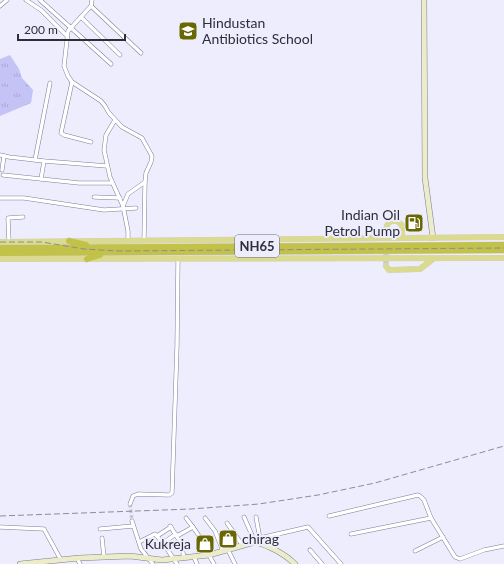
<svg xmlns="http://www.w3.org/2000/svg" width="504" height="564" font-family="Lato,sans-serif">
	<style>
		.grass { fill: url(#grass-tufts) }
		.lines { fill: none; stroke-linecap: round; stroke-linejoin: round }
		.street-tunnel { stroke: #c7c7d7; stroke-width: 3.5; stroke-dasharray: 3.5 2; stroke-linecap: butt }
		.primary-tunnel { stroke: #c7c7d7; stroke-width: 5.5; stroke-dasharray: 5.5 3; stroke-linecap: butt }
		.street-casing { stroke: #7e7e98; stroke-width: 4.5 }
		.secondary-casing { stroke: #7e7e98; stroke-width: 6 }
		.primary-casing { stroke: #d1d1d3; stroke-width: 6 }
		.highway-casing { stroke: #d1d1d3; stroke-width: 7 }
		.street { stroke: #fff; stroke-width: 3.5 }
		.secondary { stroke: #edecc8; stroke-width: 5 }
		.primary { stroke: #dada91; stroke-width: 5.5 }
		.highway { stroke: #c2c148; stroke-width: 6 }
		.rail { stroke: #8c8c9a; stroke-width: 1; stroke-dasharray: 6 3; stroke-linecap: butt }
		.labels { text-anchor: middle; stroke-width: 4; stroke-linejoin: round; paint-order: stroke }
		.shield { fill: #ededfe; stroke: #676774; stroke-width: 1 }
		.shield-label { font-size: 13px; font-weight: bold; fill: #2e2e39 }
		.poi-label { font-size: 14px; fill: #2e2e39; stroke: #ededfe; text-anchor: start }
	</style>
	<defs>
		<pattern id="grass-tufts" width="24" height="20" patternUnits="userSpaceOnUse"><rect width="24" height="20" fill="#c4c3f5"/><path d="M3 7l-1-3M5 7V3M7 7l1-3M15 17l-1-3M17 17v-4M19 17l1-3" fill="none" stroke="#a9a8d3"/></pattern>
	</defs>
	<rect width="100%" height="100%" fill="#ededfe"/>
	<polygon class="grass" points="10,55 19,69 22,78 33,90 31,103 0,116 0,59"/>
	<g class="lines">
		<polyline class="street-tunnel" points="130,504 132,521"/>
		<polyline class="primary-tunnel" points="386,266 386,234"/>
		<g class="street-casing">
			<g id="street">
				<polyline points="26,0 41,10 67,36"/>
				<polyline points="40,0 111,64"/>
				<polyline points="92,0 91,6 68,31 64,66 68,76 72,82 101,101 105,106 109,113 122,127 142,138 152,156 151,162 146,173 145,182 144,241"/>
				<polyline points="0,6 7,0"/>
				<polyline points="91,6 141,53"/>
				<polyline points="81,17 120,55"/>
				<polyline points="72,82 61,133 64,135 91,142"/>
				<polyline points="115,120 106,135 104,150 110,177 123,206 128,231 128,241"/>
				<polyline points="0,155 9,157 44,161 107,166"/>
				<polyline points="35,160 50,83"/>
				<polyline points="2,170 4,156"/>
				<polyline points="3,175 79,183 112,183"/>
				<polyline points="41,179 44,161"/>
				<polyline points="94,197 120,198"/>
				<polyline points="0,198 24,198 104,210 136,208"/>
				<polyline points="123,206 128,194 145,182"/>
				<polyline points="9,242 8,218 23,217"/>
				<polyline points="130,504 133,496 138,494 169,495 172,493 177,346 178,259"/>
				<polyline points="329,516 418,495 420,496 424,500 431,518 455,557 460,559 484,550 504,546"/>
				<polyline points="244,517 255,542"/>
				<polyline points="256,517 260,539"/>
				<path d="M186,518C194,529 205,540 204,555"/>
				<polyline points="205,518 215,531 223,551"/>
				<polyline points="132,521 141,549 153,564"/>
				<polyline points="227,523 243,546"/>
				<polyline points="170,526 181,543 184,558"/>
				<polyline points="0,527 44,529 61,560"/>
				<polyline points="100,529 133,526"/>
				<polyline points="176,534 163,543 177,564"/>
				<polyline points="351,534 431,518"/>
				<polyline points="157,536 171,527"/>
				<polyline points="177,536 193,527"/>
				<polyline points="102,538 104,557"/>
				<polyline points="260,538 308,527 341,564"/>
				<polyline points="139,542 155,534 163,543"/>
				<polyline points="228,550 235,564"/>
				<polyline points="310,550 322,564"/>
				<polyline points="415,551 443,537"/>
				<polyline points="209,555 214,564"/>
				<polyline points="194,557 197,564"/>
				<polyline points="77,558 80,564"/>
			</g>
		</g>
		<g class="secondary-casing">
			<g id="secondary">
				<polyline points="424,0 425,178 433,238"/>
				<path d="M20,564L79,558L130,556L162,560L209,555L255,542C268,545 285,554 295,564"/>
			</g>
		</g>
		<g class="primary-casing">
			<g id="primary">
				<path d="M386,232C386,221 394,217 402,225V238"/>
				<polyline points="0,242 504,237"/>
				<polyline points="0,259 504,258"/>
				<polyline points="386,266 389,270 420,269 433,259"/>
			</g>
		</g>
		<g class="highway-casing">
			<g id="highway">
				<polyline points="69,241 86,245"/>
				<polyline points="0,248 504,245"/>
				<polyline points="0,253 504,250"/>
				<polyline points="87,259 100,255"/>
			</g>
		</g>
		<use href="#street" class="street"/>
		<use href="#secondary" class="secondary"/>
		<use href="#primary" class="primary"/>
		<use href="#highway" class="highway"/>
		<g class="rail">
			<polyline points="0,242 42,242 84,249 118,251 504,248"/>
			<polyline points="0,516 191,509 259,504 318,495 375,483 504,446"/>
		</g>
	</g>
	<defs>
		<g id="school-square" transform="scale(1)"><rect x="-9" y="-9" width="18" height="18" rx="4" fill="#686701" stroke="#ededfe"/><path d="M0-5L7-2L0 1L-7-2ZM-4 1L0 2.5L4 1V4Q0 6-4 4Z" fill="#fff"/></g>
		<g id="fuel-square" transform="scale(1)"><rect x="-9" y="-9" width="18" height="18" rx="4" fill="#686701" stroke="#ededfe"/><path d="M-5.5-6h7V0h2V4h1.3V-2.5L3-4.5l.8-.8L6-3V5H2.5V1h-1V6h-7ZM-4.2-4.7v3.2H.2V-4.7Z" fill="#fff"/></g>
		<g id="shop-square" transform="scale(1)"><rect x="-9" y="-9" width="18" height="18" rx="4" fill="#686701" stroke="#ededfe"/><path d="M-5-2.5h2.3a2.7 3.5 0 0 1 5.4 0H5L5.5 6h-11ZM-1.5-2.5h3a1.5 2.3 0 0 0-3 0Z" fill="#fff"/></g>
	</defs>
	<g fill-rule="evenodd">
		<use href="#school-square" x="188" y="31"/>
		<use href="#fuel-square" x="414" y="223"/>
		<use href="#shop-square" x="228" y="539"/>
		<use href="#shop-square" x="205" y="544"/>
	</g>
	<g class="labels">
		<rect class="shield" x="235" y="235" width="44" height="22" rx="3"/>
		<g class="shield-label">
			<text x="257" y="251">NH65</text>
		</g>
		<g class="poi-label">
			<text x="202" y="28">Hindustan<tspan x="202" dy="16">Antibiotics School</tspan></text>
			<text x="400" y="220" text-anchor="end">Indian Oil<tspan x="400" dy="16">Petrol Pump</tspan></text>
			<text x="242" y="544">chirag</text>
			<text x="191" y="549" text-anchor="end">Kukreja</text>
		</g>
	</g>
	<path d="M18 34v6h107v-6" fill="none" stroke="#2e2e39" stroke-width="2"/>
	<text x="24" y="34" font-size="12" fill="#2e2e39" stroke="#ededfe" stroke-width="3" paint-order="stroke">200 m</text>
</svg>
